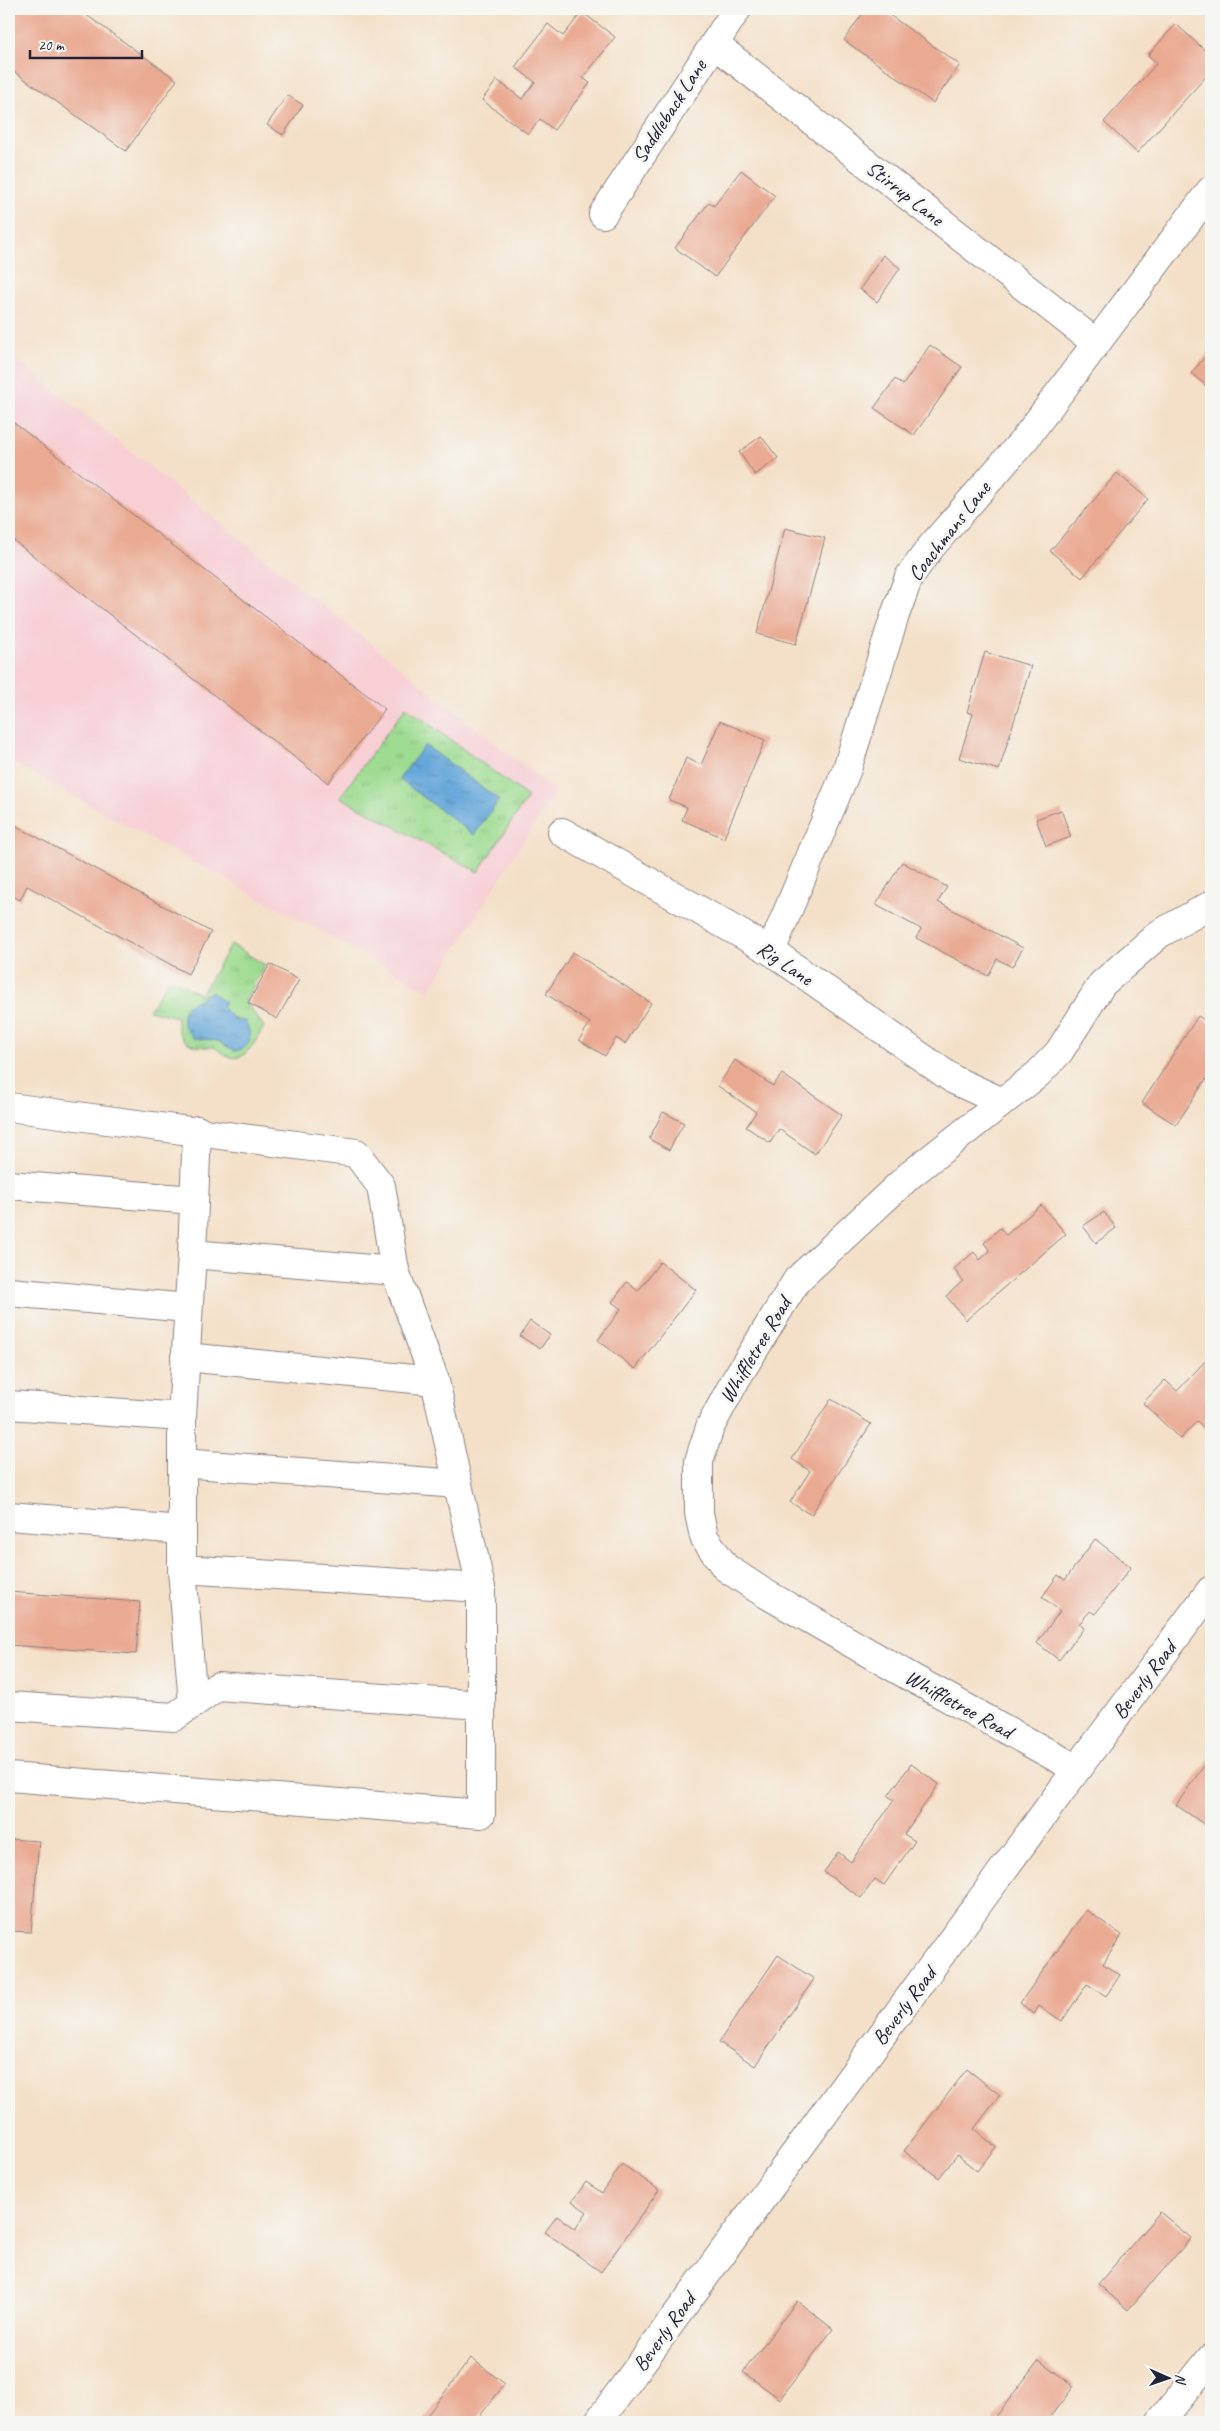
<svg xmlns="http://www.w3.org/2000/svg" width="1220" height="2431" font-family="Caveat,sans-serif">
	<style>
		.built { fill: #f7cfd5 }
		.park { fill: url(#park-tufts); stroke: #607f66 }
		.water { fill: url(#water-ripples); stroke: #44648a }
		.building { fill: #eaa991 }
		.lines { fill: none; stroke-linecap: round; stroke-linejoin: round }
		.minor-casing { stroke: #8b8182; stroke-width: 30 }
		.minor { stroke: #fff; stroke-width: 28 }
		.labels { text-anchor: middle; stroke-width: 5; stroke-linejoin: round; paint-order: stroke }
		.street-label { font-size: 21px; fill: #22223b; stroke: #f6f6f2 }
	</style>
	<defs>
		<pattern id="park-tufts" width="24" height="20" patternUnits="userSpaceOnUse" patternTransform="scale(1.25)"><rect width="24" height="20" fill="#9edc91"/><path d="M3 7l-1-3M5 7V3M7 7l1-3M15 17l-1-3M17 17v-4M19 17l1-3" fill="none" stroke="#88bc7e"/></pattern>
		<pattern id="water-ripples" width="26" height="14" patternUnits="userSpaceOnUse" patternTransform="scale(1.25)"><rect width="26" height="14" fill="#66a7da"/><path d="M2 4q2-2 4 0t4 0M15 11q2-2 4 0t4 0" fill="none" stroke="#5488b2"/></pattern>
	</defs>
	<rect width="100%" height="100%" fill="#f6f6f2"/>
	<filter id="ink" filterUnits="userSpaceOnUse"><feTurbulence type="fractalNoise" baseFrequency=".02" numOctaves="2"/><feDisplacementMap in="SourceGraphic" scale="10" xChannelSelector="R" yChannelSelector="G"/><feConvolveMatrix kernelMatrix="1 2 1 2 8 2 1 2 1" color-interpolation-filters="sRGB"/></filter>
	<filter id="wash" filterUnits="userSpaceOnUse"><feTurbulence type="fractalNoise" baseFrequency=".0096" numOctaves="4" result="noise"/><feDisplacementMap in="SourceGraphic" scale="20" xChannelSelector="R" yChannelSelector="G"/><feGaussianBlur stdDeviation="1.12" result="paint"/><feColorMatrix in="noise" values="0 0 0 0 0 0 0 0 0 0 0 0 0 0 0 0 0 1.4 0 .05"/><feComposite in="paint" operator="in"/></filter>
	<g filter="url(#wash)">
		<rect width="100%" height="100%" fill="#f4e0c8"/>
		<polygon class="built" points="9,354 555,791 429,991 9,761"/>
		<g class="park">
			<polygon points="406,707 528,797 478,872 340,797"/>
			<path d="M231,944L265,965L245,1001L264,1027C256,1039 246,1064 227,1056C223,1054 219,1050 214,1047C192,1048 176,1043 177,1017L149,1010L170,978L201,995Z"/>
		</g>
		<g class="water">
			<polygon points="425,745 499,800 474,835 399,779"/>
			<path d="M211,992L225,1002L222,1007L235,1020L245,1021C253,1035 252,1049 234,1051L218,1041L193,1038L183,1024V1013L188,1005Z"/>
		</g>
		<g id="blocks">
			<g class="building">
				<polygon points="9,9 78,9 177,80 126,151 9,68"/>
				<polygon points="866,9 881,9 960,65 933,103 844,40"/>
				<polygon points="582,12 615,37 583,78 590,83 554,130 540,119 528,134 482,100 497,80 522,99 535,82 515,67 548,24 563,36"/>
				<polygon points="1176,24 1211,56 1211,71 1137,153 1104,122 1157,63 1148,55"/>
				<polygon points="287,95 303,105 283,135 267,125"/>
				<polygon points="741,170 775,196 715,277 675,248 709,202 714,206"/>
				<polygon points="883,255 900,268 877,302 860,289"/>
				<polygon points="930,345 962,367 914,435 874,408 895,379 903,385"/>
				<polygon points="1211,350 1211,390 1191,373"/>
				<polygon points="9,419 385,709 328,783 9,537"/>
				<polygon points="761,436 778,458 755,475 739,452"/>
				<polygon points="1117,473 1148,499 1082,578 1050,551"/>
				<polygon points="785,528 825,538 796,644 757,634"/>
				<polygon points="985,652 1031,666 999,770 959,758 973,714 967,712"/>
				<polygon points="720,721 765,740 724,838 682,820 687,807 669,800 686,758 701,765"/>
				<polygon points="1061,810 1071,837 1046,846 1036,819"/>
				<polygon points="9,815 14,818 11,823 211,932 188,974 27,886 20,900 9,894"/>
				<polygon points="902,862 947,887 938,902 1023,948 1012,967 997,959 988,976 916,938 921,929 876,905"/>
				<polygon points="573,952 651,1003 625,1044 616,1038 605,1056 579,1040 590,1023 546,994"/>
				<polygon points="270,964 299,980 277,1019 248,1003"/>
				<polygon points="1198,1016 1211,1024 1211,1083 1206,1079 1176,1125 1142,1103"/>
				<polygon points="735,1060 773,1086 782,1074 842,1115 815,1154 779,1129 770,1143 746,1127 756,1112 718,1086"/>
				<polygon points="663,1112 684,1123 669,1150 649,1139"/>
				<polygon points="1041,1205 1066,1234 966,1320 946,1296 963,1281 954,1269 974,1252 980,1260 990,1251 984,1243 1000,1228 1006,1235"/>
				<polygon points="1104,1212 1116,1228 1096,1243 1083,1226"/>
				<polygon points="660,1262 696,1290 635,1369 598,1340 621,1309 612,1302 627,1282 638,1291"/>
				<polygon points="530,1321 550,1335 540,1349 520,1336"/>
				<polygon points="1211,1355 1211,1425 1206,1430 1197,1421 1180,1439 1143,1403 1165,1380 1177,1391"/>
				<polygon points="831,1399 871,1424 811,1515 790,1502 810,1471 792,1459"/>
				<polygon points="1095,1539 1131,1567 1095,1614 1090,1611 1079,1624 1084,1628 1059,1660 1037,1643 1060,1611 1042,1597 1058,1575 1065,1580"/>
				<polygon points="9,1592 140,1602 136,1654 9,1645"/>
				<polygon points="1211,1756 1211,1822 1208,1827 1176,1805"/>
				<polygon points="911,1764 939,1784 904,1834 915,1841 884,1885 875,1879 861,1898 824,1872 838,1852 851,1862 894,1800 888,1796"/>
				<polygon points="9,1839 39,1841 31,1932 9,1931"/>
				<polygon points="1086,1910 1122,1935 1103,1964 1120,1975 1106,1996 1087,1984 1062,2021 1039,2006 1034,2014 1020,2003"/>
				<polygon points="778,1955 814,1979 755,2066 719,2042"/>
				<polygon points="967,2069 1000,2095 974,2129 996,2147 977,2171 957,2155 939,2178 904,2151"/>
				<polygon points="622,2164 659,2190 601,2272 545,2232 557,2216 575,2229 587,2212 572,2201 586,2182 602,2193"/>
				<polygon points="1160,2212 1191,2238 1128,2310 1098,2284"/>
				<polygon points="797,2301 833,2329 780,2399 743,2372"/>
				<polygon points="471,2358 505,2384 475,2422 422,2422"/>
				<polygon points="1039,2360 1074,2386 1046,2422 992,2422"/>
			</g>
		</g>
	</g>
	<g filter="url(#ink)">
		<use href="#blocks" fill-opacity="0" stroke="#8b8182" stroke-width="1"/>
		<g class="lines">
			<g class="minor-casing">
				<g id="minor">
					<polyline points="714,44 1096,343"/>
					<polyline points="603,214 737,9"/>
					<polyline points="562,832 771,951 954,1080 1002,1102"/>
					<polyline points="771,951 847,769 895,615 909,577 931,547 1024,440 1211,190"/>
					<polyline points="9,1107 356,1153 381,1186 395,1271 435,1381 481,1588 481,1814 9,1777"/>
					<polyline points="9,1185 194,1200"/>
					<polyline points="192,1254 395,1271"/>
					<polyline points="9,1292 188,1308"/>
					<polyline points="185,1357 435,1381"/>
					<polyline points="9,1405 182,1417"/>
					<polyline points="182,1463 458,1484"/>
					<polyline points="9,1516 182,1530"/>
					<polyline points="182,1569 481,1588"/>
					<polyline points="193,1704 182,1569 182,1417 192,1254 197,1130"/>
					<polyline points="9,1706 174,1717 218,1686 481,1705"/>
					<polyline points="1077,1769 914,1679 761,1591 725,1567 704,1537 699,1513 699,1461 710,1427 736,1379 797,1280 910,1175 1038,1074 1059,1052 1102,984 1159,934 1211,905"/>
					<polyline points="598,2422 1077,1769 1211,1590"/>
					<polyline points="1160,2422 1211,2358"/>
				</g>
			</g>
			<use href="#minor" class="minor"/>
		</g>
	</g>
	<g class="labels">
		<g class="street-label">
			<text transform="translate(669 111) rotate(-57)" y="7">Saddleback Lane</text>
			<text transform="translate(905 193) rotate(38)" y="7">Stirrup Lane</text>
			<text transform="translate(949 531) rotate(-52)" y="7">Coachmans Lane</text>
			<text transform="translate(785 963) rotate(34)" y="7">Rig Lane</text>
			<text transform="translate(755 1350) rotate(-59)" y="7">Whiffletree Road</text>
			<text transform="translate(1144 1680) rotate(-53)" y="7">Beverly Road</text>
			<text transform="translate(959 1704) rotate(29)" y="7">Whiffletree Road</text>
			<text transform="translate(904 2006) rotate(-53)" y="7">Beverly Road</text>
			<text transform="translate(664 2332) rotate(-54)" y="7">Beverly Road</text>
		</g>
	</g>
	<rect width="1220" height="2431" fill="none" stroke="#f6f6f2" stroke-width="30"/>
	<g transform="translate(1168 2378) rotate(92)" stroke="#f6f6f2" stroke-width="4" paint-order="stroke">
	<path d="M0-4L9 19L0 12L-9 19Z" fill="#22223b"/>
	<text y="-8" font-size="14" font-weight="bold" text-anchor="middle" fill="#22223b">N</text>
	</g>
	<path d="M30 50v8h112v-8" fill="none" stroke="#22223b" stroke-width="2.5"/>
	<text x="38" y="50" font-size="15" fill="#22223b" stroke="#f6f6f2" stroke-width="4" paint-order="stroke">20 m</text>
</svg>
